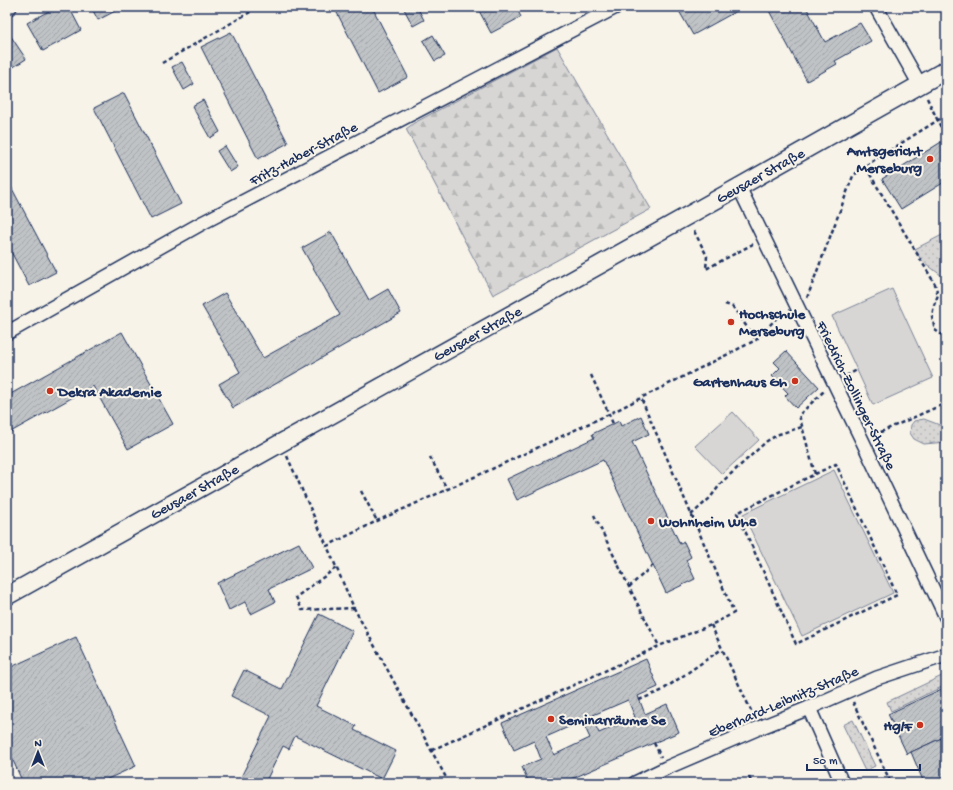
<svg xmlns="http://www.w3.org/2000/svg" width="953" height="790" font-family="'Gochi Hand',sans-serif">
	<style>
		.green { fill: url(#green-dots); stroke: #798299 }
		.forest { fill: url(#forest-firs); stroke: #798299 }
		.pitch { fill: #d7d6d4; stroke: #798299 }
		.building { fill: url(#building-hatch); stroke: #1b2f5e; fill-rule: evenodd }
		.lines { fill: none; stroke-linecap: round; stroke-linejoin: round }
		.minor-casing { stroke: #1b2f5e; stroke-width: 16 }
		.tertiary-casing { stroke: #1b2f5e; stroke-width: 20 }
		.path { stroke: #1b2f5e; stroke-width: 2.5; stroke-dasharray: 4 3; stroke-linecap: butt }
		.minor { stroke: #f7f3e8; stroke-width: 13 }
		.tertiary { stroke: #f7f3e8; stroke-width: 17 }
		.poi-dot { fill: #c8321e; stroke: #f7f3e8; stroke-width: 1.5 }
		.labels { text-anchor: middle; stroke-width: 4; stroke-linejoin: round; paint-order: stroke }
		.poi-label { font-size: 15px; font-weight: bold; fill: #1b2f5e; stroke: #f7f3e8; text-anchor: start }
		.street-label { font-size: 15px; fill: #1b2f5e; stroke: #f7f3e8 }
	</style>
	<defs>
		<pattern id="green-dots" width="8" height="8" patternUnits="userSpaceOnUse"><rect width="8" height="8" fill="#d7d6d4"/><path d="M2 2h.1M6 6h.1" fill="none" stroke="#b8b8b8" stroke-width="1.8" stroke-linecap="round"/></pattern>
		<pattern id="forest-firs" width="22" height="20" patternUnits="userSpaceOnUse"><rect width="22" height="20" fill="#d7d6d4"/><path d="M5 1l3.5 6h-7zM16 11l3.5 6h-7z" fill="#b8b8b8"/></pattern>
		<pattern id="building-hatch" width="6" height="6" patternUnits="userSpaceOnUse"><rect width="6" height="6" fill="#c0c3c5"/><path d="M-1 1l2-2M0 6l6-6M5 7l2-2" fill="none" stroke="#a4a8ac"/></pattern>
	</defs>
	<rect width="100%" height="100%" fill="#f7f3e8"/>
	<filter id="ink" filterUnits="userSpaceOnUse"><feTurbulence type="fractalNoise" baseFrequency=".025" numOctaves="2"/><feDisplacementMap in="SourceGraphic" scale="8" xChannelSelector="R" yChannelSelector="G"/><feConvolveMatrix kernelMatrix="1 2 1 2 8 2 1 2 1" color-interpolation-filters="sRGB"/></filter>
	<g filter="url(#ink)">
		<g class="green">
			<polygon points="946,233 946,279 921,260 915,249"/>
			<polygon points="924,419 945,427 946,426 946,442 924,444 914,439 910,433 911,425 914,421"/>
			<polygon points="946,674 946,685 891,711 887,702"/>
			<polygon points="853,720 875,766 865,771 843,725"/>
		</g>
		<polygon class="forest" points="557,47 651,209 493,295 406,129 414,123"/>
		<g class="pitch">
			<polygon points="892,289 933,378 873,405 832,316"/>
			<polygon points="733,412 759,440 722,474 695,446"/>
			<polygon points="834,470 893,593 802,636 743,514"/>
		</g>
		<g class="building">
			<polygon points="56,7 69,7 81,30 43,51 27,23"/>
			<polygon points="91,7 123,7 98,20"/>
			<polygon points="334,7 372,7 408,77 378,93"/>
			<polygon points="403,7 417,7 424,20 413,26"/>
			<polygon points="477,7 516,7 521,17 491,33"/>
			<polygon points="687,7 744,7 693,35 679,11"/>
			<polygon points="767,7 806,7 825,42 860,23 871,41 835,61 837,64 807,81"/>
			<polygon points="8,32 26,59 7,71 7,33"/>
			<polygon points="231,32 288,143 258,159 201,47"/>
			<polygon points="433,35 445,56 435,61 423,41"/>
			<polygon points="182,62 194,84 184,90 172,67"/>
			<polygon points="124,93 181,204 151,219 94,108"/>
			<polygon points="203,100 220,132 210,138 192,106"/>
			<polygon points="946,139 946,181 901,209 882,179"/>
			<polygon points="225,146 238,167 230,172 217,151"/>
			<polygon points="7,179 56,272 29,286 7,244"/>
			<polygon points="331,232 369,300 388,289 401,313 233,408 219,384 240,372 202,306 225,293 263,358 340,315 302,248"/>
			<polygon points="122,332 173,424 128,449 93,386 7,434 7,396"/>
			<polygon points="786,351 819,387 796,408 785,396 788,393 772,376 780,368 774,362"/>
			<polygon points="641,416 649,434 632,442 680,544 684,542 691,557 686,560 695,579 666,593 603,460 517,500 507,479 594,438 592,434 613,424 619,421 621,426"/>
			<polygon points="299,543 312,568 269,589 275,602 251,614 245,602 229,610 217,583"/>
			<polygon points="319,614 353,631 316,706 356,726 354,730 396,751 382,779 295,736 289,749 283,746 265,783 244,783 239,781 271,716 231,696 244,670 282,689"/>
			<polygon points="76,637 136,766 99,783 23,783 7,747 7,669"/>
			<path d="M646,659L658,687L638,696L645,714L667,704L679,732L562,783H529L522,767L541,759L534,741L514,750L502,723ZM628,700L635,717L599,733L591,716ZM582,721L590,738L554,755L546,737Z"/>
			<polygon points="946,687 946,736 907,754 888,714"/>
			<polygon points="946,736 946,783 924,783 911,752"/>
		</g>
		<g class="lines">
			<g class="minor-casing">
				<g id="minor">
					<polyline points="876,7 920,85"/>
					<polyline points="7,9 10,7"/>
					<polyline points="739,187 862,440 946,617"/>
					<polyline points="7,333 204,222 616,7"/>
					<polyline points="809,708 842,783"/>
					<polyline points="635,783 666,768 759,728 809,708 877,678 946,655"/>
				</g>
			</g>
			<g class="tertiary-casing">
				<polyline id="tertiary" points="7,596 739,187 946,70"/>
			</g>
			<g class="path">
				<polyline points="162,63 259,7"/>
				<polyline points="927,98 946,138"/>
				<polyline points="946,115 865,166 935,284 938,295 934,305 932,316 935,330 942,335 946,333"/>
				<polyline points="694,231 707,256 706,269 753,244"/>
				<polyline points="807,298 853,176 865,166"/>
				<polyline points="725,304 733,307 756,340"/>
				<polyline points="591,375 609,414 613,424"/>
				<polyline points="846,376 857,370"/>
				<polyline points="874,435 946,403"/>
				<polyline points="287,456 327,546"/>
				<polyline points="430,457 447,489"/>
				<polyline points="815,474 836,464 897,595 796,644 737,513 815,474 799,415 824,391"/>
				<polyline points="361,491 377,521"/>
				<polyline points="594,515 629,587 659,646"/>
				<polyline points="691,515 710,498 722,482 767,441 779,434 802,427"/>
				<polyline points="336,568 296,597 302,610 354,608"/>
				<polyline points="629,587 653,565"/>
				<polyline points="711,625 754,717"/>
				<polyline points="639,700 661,691 722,649"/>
				<polyline points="853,702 891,783"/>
				<polyline points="654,743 661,757"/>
				<polyline points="432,750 659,646 711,625 734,613 641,398"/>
				<polyline points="749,777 752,783"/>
				<polyline points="449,783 354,608 327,546 377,521 492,469 609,414 756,340 784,310"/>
				<polyline points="916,783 923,780"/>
			</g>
			<use href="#minor" class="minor"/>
			<use href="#tertiary" class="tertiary"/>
		</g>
	</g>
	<g class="poi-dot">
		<circle cx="930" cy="159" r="4"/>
		<circle cx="731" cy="322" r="4"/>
		<circle cx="795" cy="381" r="4"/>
		<circle cx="50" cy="391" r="4"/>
		<circle cx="651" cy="521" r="4"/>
		<circle cx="551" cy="719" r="4"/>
		<circle cx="920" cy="725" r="4"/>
	</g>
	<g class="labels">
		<g class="poi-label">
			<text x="922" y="155" text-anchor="end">Amtsgericht<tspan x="922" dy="17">Merseburg</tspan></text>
			<text x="739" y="318">Hochschule<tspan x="739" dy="17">Merseburg</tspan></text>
			<text x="787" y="386" text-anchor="end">Gartenhaus Gh</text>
			<text x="58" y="396">Dekra Akademie</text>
			<text x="659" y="526">Wohnheim Wh8</text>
			<text x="559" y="724">Seminarräume Se</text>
			<text x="912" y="730" text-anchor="end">Hg/F</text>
		</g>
		<g class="street-label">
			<text transform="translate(303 153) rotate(-28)" y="5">Fritz-Haber-Straße</text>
			<text transform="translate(760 175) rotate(-29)" y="5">Geusaer Straße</text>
			<text transform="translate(477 333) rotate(-29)" y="5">Geusaer Straße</text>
			<text transform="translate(857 395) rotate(64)" y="5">Friedrich-Zollinger-Straße</text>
			<text transform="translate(194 491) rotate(-29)" y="5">Geusaer Straße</text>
			<text transform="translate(783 701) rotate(-23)" y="5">Eberhard-Leibnitz-Straße</text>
		</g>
	</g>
	<rect width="953" height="790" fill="none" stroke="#f7f3e8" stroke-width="24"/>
	<rect x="12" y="12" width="929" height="766" fill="none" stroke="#1b2f5e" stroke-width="1.5" filter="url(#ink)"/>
	<g transform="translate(38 752)" stroke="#f7f3e8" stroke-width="3" paint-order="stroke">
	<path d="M0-3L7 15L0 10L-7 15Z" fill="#1b2f5e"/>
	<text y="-6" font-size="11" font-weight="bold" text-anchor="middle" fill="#1b2f5e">N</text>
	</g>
	<path d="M807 764v6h113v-6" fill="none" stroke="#1b2f5e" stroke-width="2"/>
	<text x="813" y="764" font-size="12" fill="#1b2f5e" stroke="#f7f3e8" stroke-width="3" paint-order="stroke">50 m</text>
</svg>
